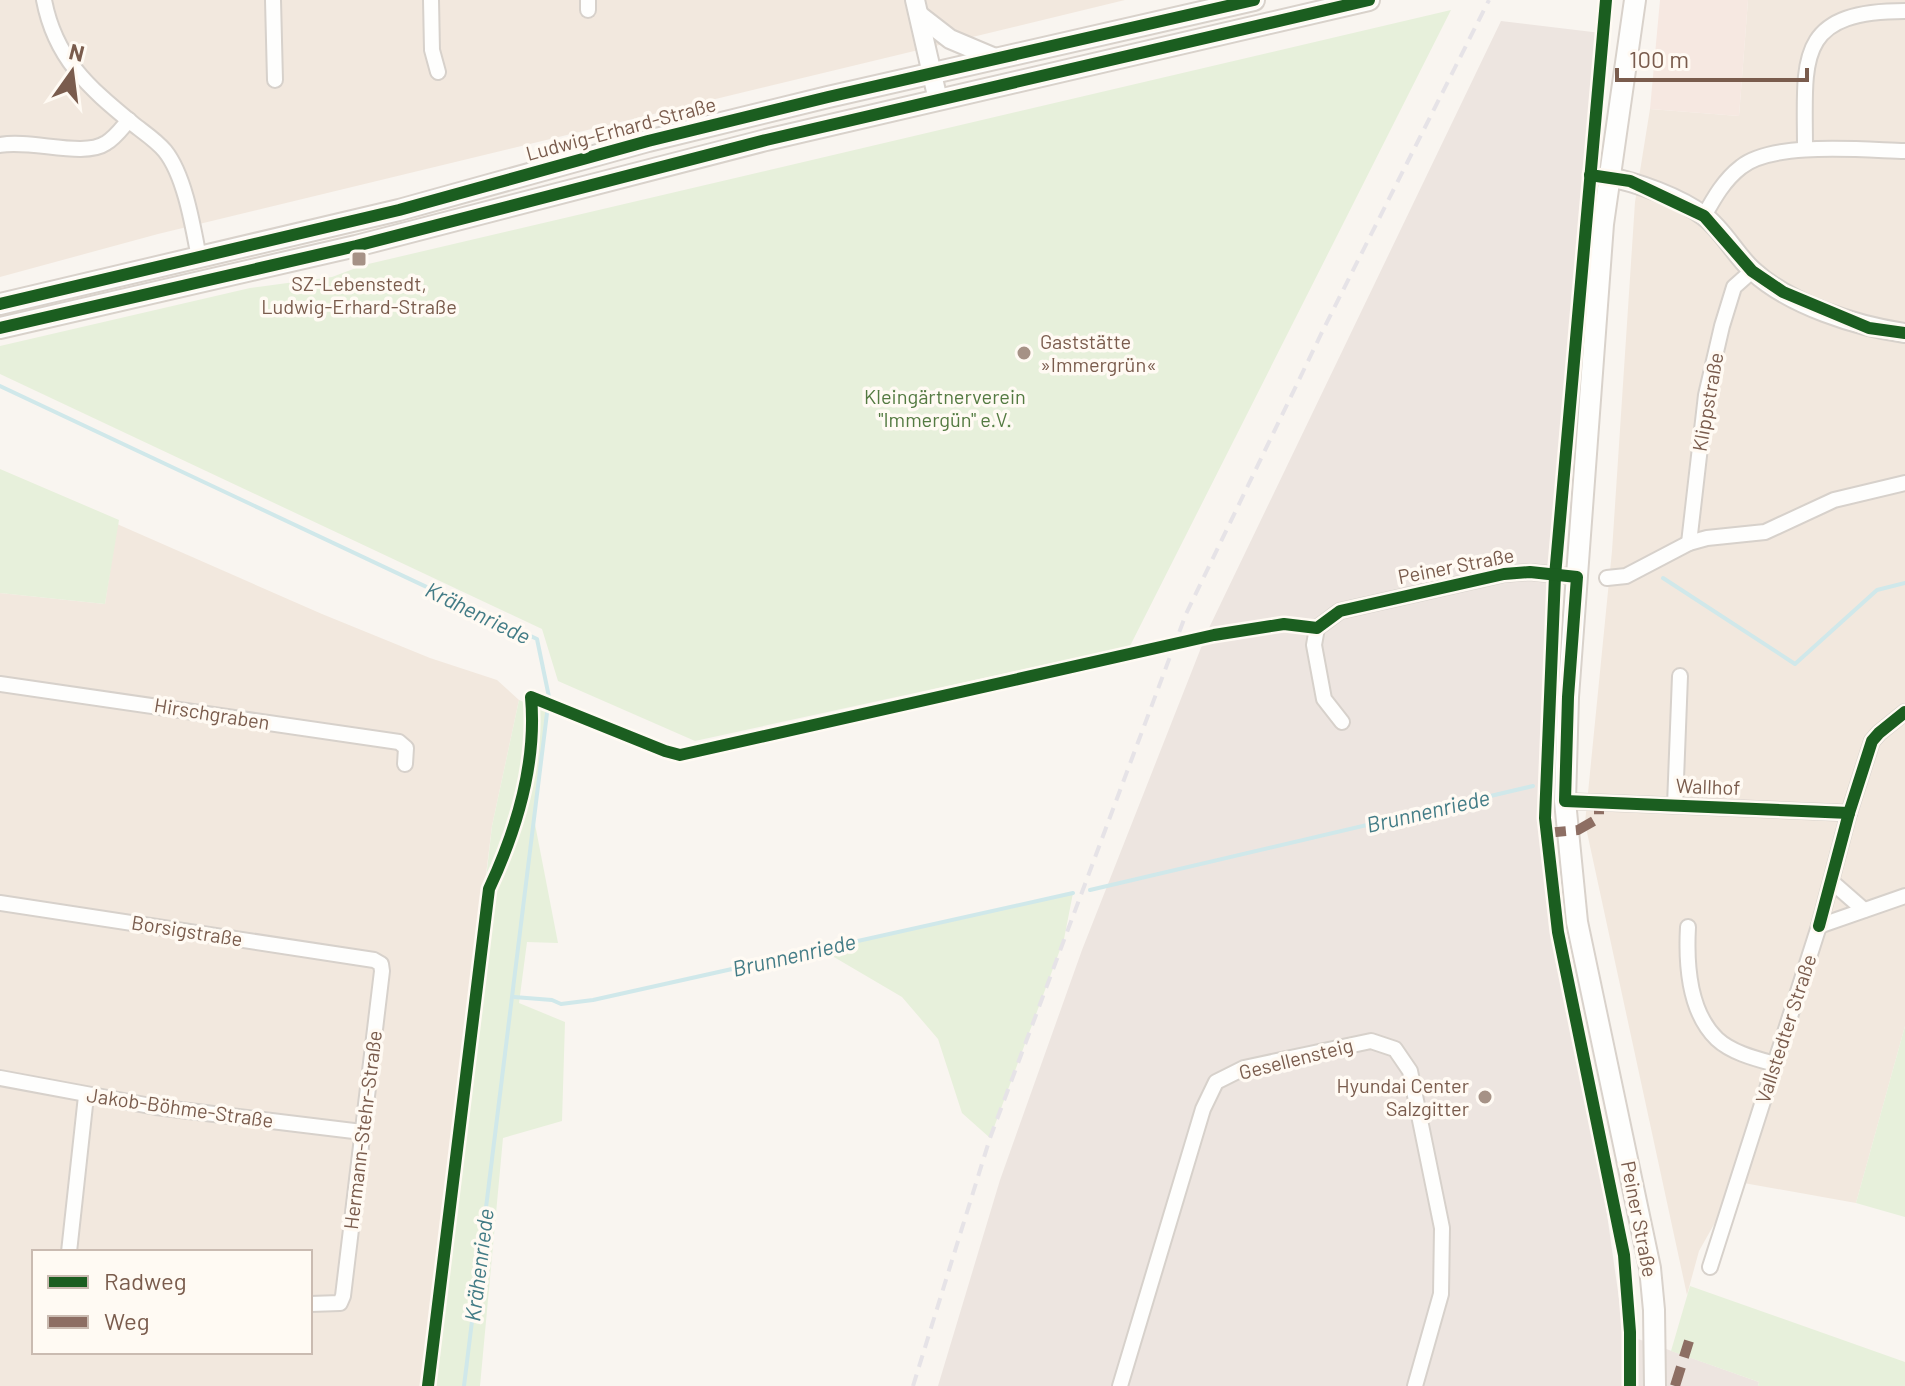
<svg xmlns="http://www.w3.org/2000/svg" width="1905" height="1386" font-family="Barlow,sans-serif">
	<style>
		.residential { fill: #f2e8de; fill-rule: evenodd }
		.commercial { fill: #f6e8e1 }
		.industrial { fill: #ede5e0 }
		.green { fill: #e7f0db }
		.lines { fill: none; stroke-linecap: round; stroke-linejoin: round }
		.stream { stroke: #d0e8ea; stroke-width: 4 }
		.minor-casing { stroke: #d7d1cb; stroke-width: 18 }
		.tertiary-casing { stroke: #d7d1cb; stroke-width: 22 }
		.secondary-casing { stroke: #d9d2cb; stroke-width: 24 }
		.minor { stroke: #fefefd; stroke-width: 14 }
		.tertiary { stroke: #fefefd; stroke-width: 18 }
		.secondary { stroke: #fefefd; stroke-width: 20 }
		.rail { stroke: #e6e3e7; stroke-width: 4; stroke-dasharray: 12 8; stroke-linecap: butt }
		.quiet { stroke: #8d6e63; stroke-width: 10; stroke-dasharray: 20 10; stroke-linecap: butt }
		.cycleway-casing { stroke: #fffaf3; stroke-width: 17 }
		.cycleway { stroke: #1b5e20; stroke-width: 12 }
		.poi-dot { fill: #a69286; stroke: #fffaf3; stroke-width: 3 }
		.labels { text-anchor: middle; stroke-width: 7; stroke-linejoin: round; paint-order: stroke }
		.street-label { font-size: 20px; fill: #7a5c4d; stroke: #fffaf3 }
		.poi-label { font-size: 20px; fill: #7a5c4d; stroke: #fffaf3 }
		.park-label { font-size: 20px; fill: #537a41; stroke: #fffaf3 }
		.water-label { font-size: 22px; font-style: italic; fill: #437c86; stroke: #fffaf3 }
	</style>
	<rect width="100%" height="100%" fill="#f9f5f0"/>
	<g class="residential">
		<polygon points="0,0 1125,0 158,234 0,277"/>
		<polygon points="1748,0 1905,0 1905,1026 1856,1203 1738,1182 1699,1251 1687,1295 1585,823 1612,551 1635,202 1650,109 1739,116"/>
		<path d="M117,524L322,614L430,658L497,680L519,700L492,826L423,1386H0V593L105,604ZM34,1252H310V1352H34Z"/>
	</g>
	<polygon class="commercial" points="1660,0 1748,0 1739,116 1650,109"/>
	<polygon class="industrial" points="1501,21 1601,33 1552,541 1539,804 1593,1116 1624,1334 1759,1382 1758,1386 938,1386 1000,1180 1082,950 1208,630"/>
	<g class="green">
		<polygon points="1451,10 1130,646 695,741 558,681 542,629 0,374 0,346 250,288 332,277 364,265"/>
		<polygon points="0,469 119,520 105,604 0,593"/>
		<polygon points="519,700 548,712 534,819 558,943 527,942 519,1003 565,1022 562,1121 503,1138 480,1386 428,1386 492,826"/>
		<polygon points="1073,893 1064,939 990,1138 962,1113 938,1039 902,997 822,950"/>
		<polygon points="1905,1026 1905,1217 1856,1203"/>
		<polygon points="1690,1286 1905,1362 1905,1386 1758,1386 1759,1382 1671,1351"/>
	</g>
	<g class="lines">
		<g class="stream">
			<polyline points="0,386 537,639 549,697 464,1386"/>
			<polyline points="1663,578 1795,664 1877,590 1905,583"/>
			<polyline points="1090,890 1533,786"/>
			<polyline points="514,997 552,1000 561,1004 593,1000 1073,893"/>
		</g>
		<g class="minor-casing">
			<g id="minor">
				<path d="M44,0C55,58 88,87 132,123C143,132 156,140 165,151C185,176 193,227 199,258"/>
				<polyline points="273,0 275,80"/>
				<polyline points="431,0 432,50 438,72"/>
				<polyline points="588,0 588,10"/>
				<path d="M0,145C31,139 84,158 106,143C115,138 122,128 129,120"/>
				<path d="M1805,149C1805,60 1794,11 1905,11"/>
				<path d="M1704,216C1714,198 1724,180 1741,167C1773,141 1864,150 1905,151"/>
				<polyline points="1689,543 1706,395 1722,326 1734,287 1752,271"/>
				<polyline points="1607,578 1626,576 1689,543 1707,538 1765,532 1834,500 1905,483"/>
				<polyline points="0,684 399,742 406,748 405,764"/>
				<polyline points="1342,722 1324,699 1314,645 1317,628 1340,611 1504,574 1530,572 1577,577"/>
				<polyline points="1565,801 1849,813"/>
				<polyline points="1675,805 1680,676"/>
				<polyline points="1832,882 1864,910"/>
				<polyline points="0,903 374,960 381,964 382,971 343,1296 340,1303 310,1304"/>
				<polyline points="1819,926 1905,896"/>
				<path d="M1688,927C1686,963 1689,1012 1717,1039C1732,1053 1757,1059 1775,1064"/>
				<polyline points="0,1078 156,1107 362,1132"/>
				<polyline points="69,1252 86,1096"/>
				<polyline points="1710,1267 1819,926 1849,813 1872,741 1879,733 1905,712"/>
				<polyline points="1120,1386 1203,1109 1216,1082 1244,1068 1371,1041 1395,1049 1410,1071 1442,1228 1441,1294 1415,1386"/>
			</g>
		</g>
		<g class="tertiary-casing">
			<g id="tertiary">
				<polyline points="915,0 938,100"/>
				<polyline points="919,15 950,39 995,58"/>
				<path d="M1608,177C1637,182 1680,198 1704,216C1724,231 1735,255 1753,271C1790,305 1856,326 1905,333"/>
			</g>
		</g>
		<g class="secondary-casing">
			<g id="secondary">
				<polyline points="1635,0 1603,224 1568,697 1565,801 1577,922 1650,1268 1654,1310 1655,1386"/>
				<polyline points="0,304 399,210 648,141 828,97 1254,0"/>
				<polyline points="0,328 356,246 766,140 1369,0"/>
			</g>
		</g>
		<use href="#minor" class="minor"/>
		<use href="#tertiary" class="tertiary"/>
		<use href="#secondary" class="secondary"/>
		<polyline class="rail" points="913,1386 990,1138 1186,614 1324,328 1489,0"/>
		<g class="quiet">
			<polyline points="1546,833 1578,830 1599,818 1599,803"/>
			<polyline points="1675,1386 1689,1341"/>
		</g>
		<g class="cycleway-casing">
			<g id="cycleway">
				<polyline points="1606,0 1555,576 1545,818 1558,932 1624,1255 1630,1332 1630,1386"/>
				<polyline points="1590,175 1630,181 1704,216 1752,271 1783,292 1869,328 1905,333"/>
				<polyline points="0,304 399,210 648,141 828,97 1254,0"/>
				<polyline points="0,328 356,246 766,140 1369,0"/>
				<polyline points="1819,926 1849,813 1872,741 1879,733 1905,712"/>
				<path d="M428,1386L489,889C517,829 537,763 531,697L665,751L680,755L1214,635L1284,624L1317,628L1340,611L1504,574L1530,572L1577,577L1568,697L1565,801L1849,813"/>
			</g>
		</g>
		<use href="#cycleway" class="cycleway"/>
	</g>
	<g class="poi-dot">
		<rect x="351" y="251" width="16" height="16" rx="4"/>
		<circle cx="1024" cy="353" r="8"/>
		<circle cx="1485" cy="1097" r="8"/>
	</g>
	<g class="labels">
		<g class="street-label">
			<text transform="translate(621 129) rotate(-15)" y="7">Ludwig-Erhard-Straße</text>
			<text transform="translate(1708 402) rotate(-80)" y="7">Klippstraße</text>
			<text transform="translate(1456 566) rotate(-11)" y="7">Peiner Straße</text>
			<text transform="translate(212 714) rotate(9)" y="7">Hirschgraben</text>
			<text transform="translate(1708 787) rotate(2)" y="7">Wallhof</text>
			<text transform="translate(187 931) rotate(9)" y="7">Borsigstraße</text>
			<text transform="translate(1786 1029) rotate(-72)" y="7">Vallstedter Straße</text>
			<text transform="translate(1296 1059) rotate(-14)" y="7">Gesellensteig</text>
			<text transform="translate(180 1108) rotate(8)" y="7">Jakob-Böhme-Straße</text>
			<text transform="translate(363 1130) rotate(-83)" y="7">Hermann-Stehr-Straße</text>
			<text transform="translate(1639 1219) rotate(79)" y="7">Peiner Straße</text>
		</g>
		<g class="poi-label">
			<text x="359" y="291">SZ-Lebenstedt,<tspan x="359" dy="23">Ludwig-Erhard-Straße</tspan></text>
			<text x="1040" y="349" text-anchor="start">Gaststätte<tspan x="1040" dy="23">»Immergrün«</tspan></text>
			<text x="1469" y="1093" text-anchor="end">Hyundai Center<tspan x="1469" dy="23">Salzgitter</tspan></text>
		</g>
		<g class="park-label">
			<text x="945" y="404">Kleingärtnerverein<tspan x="945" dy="23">"Immergün" e.V.</tspan></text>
		</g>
		<g class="water-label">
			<text transform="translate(478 613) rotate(26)" y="8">Krähenriede</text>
			<text transform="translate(1428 811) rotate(-13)" y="8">Brunnenriede</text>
			<text transform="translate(794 955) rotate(-13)" y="8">Brunnenriede</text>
			<text transform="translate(479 1265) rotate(-83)" y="8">Krähenriede</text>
		</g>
	</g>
	<rect x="32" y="1250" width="280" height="104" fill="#fffaf3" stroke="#cabbb1" stroke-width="2"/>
	<rect x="48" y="1276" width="40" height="12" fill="#1b5e20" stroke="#cabbb1" stroke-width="2"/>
	<text x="104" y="1290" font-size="24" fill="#7a5c4d">Radweg</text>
	<rect x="48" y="1316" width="40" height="12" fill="#8d6e63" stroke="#cabbb1" stroke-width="2"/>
	<text x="104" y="1330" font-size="24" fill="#7a5c4d">Weg</text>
	<g transform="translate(72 72) rotate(14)" stroke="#fffaf3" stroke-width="6" paint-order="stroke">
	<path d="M0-6L14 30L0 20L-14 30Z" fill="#7a5c4d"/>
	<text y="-12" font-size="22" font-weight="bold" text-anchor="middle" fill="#7a5c4d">N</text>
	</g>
	<path d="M1617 68v12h190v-12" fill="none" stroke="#7a5c4d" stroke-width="4"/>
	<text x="1629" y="68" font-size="24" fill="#7a5c4d" stroke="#fffaf3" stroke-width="6" paint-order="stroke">100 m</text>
</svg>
